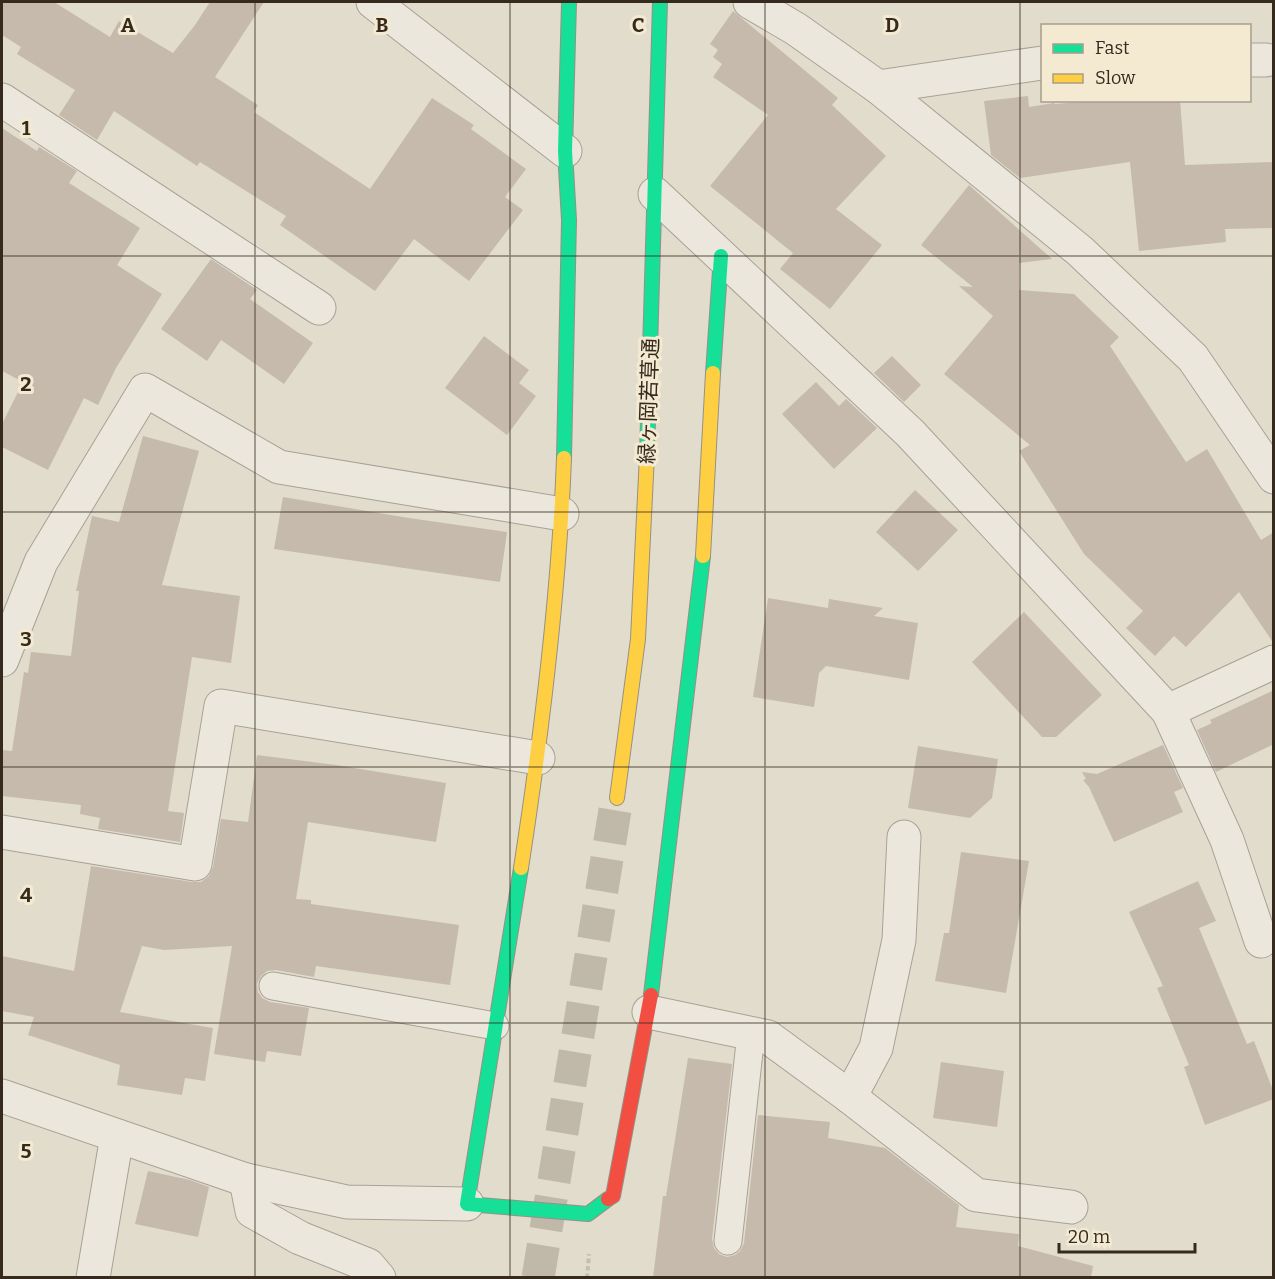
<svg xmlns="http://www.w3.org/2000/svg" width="1275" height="1279" font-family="Bitter,'Noto Sans JP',serif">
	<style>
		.building { fill: #c6baad }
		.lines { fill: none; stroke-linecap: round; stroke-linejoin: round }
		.secondary-tunnel { stroke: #c0b8a9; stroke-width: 33; stroke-dasharray: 33 16; stroke-linecap: butt }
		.lane-casing { stroke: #a8a195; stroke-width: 29 }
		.street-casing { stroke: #a8a195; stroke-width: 35 }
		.fast-casing { stroke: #979085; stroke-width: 16 }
		.slow-casing { stroke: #979085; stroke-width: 16 }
		.jam-casing { stroke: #979085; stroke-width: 16 }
		.path { stroke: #c3beb4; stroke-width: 4; stroke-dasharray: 4.5 3; stroke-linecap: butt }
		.lane { stroke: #ebe7dd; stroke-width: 27 }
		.street { stroke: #ebe7dd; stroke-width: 33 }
		.fast { stroke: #16e098; stroke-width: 14 }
		.slow { stroke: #ffcf43; stroke-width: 14 }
		.jam { stroke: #f24e42; stroke-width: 14 }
		.grid { fill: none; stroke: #362a1e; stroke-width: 1.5; stroke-opacity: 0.55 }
		.labels { text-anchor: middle; stroke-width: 6; stroke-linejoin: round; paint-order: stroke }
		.street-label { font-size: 21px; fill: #362a1e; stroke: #f4ead2 }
		.grid-label { font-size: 20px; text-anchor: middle; font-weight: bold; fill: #362a1e; stroke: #f4ead2; stroke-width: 6; stroke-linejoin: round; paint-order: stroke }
	</style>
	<rect width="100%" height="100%" fill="#e2dccc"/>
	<g class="building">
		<polygon points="2,2 54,2 110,37 119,21 173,53 195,25 210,2 264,2 215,77 258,105 254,112 370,189 432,98 474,125 471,129 526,169 505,197 523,210 469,281 414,239 375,291 280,225 286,216 200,162 197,166 114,111 97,140 59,115 75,90 17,54 21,47 2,35"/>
		<polygon points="733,11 838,98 832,105 886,156 836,209 882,245 830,309 780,269 793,253 710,186 768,115 713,77 722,64 713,57 718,50 710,44"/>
		<polygon points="1028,96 1029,107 1054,103 1055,104 1105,100 1180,100 1185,165 1274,162 1274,228 1225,229 1226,242 1139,251 1130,162 1020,178 991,155 984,101"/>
		<polygon points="2,128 37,151 39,147 77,171 69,183 140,228 117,265 162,294 116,368 98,405 84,398 48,470 2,447 2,424 23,382 2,371"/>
		<polygon points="969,185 1052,259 1019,263 1019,290 1074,294 1119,337 1110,346 1186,462 1207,449 1261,540 1274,532 1274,644 1239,592 1186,647 1174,636 1155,656 1126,628 1143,611 1084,554 1019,451 1030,445 944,374 993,316 959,286 973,287 921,245"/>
		<polygon points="211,259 257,290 250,299 313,343 284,384 221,340 207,361 161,329"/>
		<polygon points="484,336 529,370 519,383 536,396 507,435 445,388"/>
		<polygon points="892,356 921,385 904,402 874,373"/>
		<polygon points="816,382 839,406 846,399 877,428 834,469 782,414"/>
		<polygon points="143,436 199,451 162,585 240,596 231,663 192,657 168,811 184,813 180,842 98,829 100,818 80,814 81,805 2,796 2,750 12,751 24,672 28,673 31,652 71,656 79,591 76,591 92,516 119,522"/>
		<polygon points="915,490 958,530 918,571 876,532"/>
		<polygon points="283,497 409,518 507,532 500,582 274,549"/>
		<polygon points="768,598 828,608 829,599 883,608 874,616 918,623 909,680 826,666 819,673 814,707 753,697"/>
		<polygon points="1024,612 1102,695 1056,737 1042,737 972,662"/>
		<polygon points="1274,690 1274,744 1216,772 1197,730 1212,723 1210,720"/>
		<polygon points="1163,745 1183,788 1174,792 1183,812 1114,842 1089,787 1083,780 1086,779 1082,772 1097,774"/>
		<polygon points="918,746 998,759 992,798 970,818 908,808"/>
		<polygon points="257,755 336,765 446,783 436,842 308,822 296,899 311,900 311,904 459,925 450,985 316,966 314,977 276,970 267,971 261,976 257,984 258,992 262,998 270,1002 309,1008 301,1056 267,1051 265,1062 214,1054 232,946 164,950 142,946 120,1012 213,1028 205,1081 185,1078 182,1095 117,1085 120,1065 28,1035 34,1017 2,1011 2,956 74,971 91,866 192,882 201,882 209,876 213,867 221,819 248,822"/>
		<polygon points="961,852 1029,861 1006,993 935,981 944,933 949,933"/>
		<polygon points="1198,881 1216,921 1199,928 1247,1044 1254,1041 1274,1093 1274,1099 1205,1125 1184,1067 1189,1065 1157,988 1163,986 1129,912"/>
		<polygon points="688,1058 732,1064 712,1239 714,1248 719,1254 727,1257 735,1255 740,1251 744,1243 758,1115 830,1122 828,1138 885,1148 959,1205 956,1227 1019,1234 1018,1246 1093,1266 1091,1278 653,1278 663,1196 666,1196"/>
		<polygon points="941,1062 1004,1071 997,1127 933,1118"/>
		<polygon points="148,1171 190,1180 209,1187 198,1237 135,1224"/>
	</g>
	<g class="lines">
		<polyline class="secondary-tunnel" points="538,1278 617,798"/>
		<g class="lane-casing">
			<g id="lane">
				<polyline points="273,986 495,1026"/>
				<polyline points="728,1241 751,1034"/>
			</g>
		</g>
		<g class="street-casing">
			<g id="street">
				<polyline points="373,2 565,151"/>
				<polyline points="750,2 796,29 878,87 1080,251 1193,358 1274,477"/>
				<polyline points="1250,60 1266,60"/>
				<polyline points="878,87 1042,63"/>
				<polyline points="2,100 319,308"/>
				<polyline points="655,194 910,433 1168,711 1227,840 1261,941"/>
				<polyline points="2,660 41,562 145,390 279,467 562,514"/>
				<polyline points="1168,711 1274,662"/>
				<polyline points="2,832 195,864 221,706 538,758"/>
				<polyline points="649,1012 768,1037 850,1097 976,1195 1071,1207"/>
				<polyline points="2,1096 246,1180 347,1202 467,1204"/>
				<polyline points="850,1097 876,1048 899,940 904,837"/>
				<polyline points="246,1180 252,1211 300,1238 368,1265 379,1278"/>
				<polyline points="93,1278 117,1136"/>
			</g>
		</g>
		<g class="fast-casing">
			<g id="fast">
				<polyline points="713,373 721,256"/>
				<polyline points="647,455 660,2"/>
				<polyline points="564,458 569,220 565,151 569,2"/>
				<polyline points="521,868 467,1204 588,1214 608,1199"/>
				<polyline points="651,995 703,556"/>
			</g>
		</g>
		<g class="slow-casing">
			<g id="slow">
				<polyline points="703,556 713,373"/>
				<polyline points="617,798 638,639 647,455"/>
				<path d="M521,868C542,732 559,595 564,458"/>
			</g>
		</g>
		<g class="jam-casing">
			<polyline id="jam" points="608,1199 613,1196 651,995"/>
		</g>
		<polyline class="path" points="587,1278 589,1254"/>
		<use href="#lane" class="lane"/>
		<use href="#street" class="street"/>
		<use href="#fast" class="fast"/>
		<use href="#slow" class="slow"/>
		<use href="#jam" class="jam"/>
	</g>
	<path class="grid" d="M255,2V1278M510,2V1278M765,2V1278M1020,2V1278M2,256H1274M2,512H1274M2,767H1274M2,1023H1274"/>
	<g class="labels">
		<g class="street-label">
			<text transform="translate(649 401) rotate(-88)" y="7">緑ヶ岡若草通</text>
		</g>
	</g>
	<g class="grid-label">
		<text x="128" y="32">A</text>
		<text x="382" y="32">B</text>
		<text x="638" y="32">C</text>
		<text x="892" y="32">D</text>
		<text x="26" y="135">1</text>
		<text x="26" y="391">2</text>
		<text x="26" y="646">3</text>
		<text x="26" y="902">4</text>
		<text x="26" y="1158">5</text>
	</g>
	<rect width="1275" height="1279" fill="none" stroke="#362a1e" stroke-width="6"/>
	<rect x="1041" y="24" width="210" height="78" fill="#f4ead2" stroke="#a89d8a" stroke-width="1.5"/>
	<rect x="1053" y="44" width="30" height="9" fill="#16e098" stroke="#a89d8a" stroke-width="1.5"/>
	<text x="1095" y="54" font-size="18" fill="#362a1e">Fast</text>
	<rect x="1053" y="74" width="30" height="9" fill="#ffcf43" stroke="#a89d8a" stroke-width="1.5"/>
	<text x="1095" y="84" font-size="18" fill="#362a1e">Slow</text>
	<path d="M1059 1243v9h136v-9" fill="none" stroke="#362a1e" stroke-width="3"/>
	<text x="1068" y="1243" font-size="18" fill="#362a1e" stroke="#f4ead2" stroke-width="4.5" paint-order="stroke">20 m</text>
</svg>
